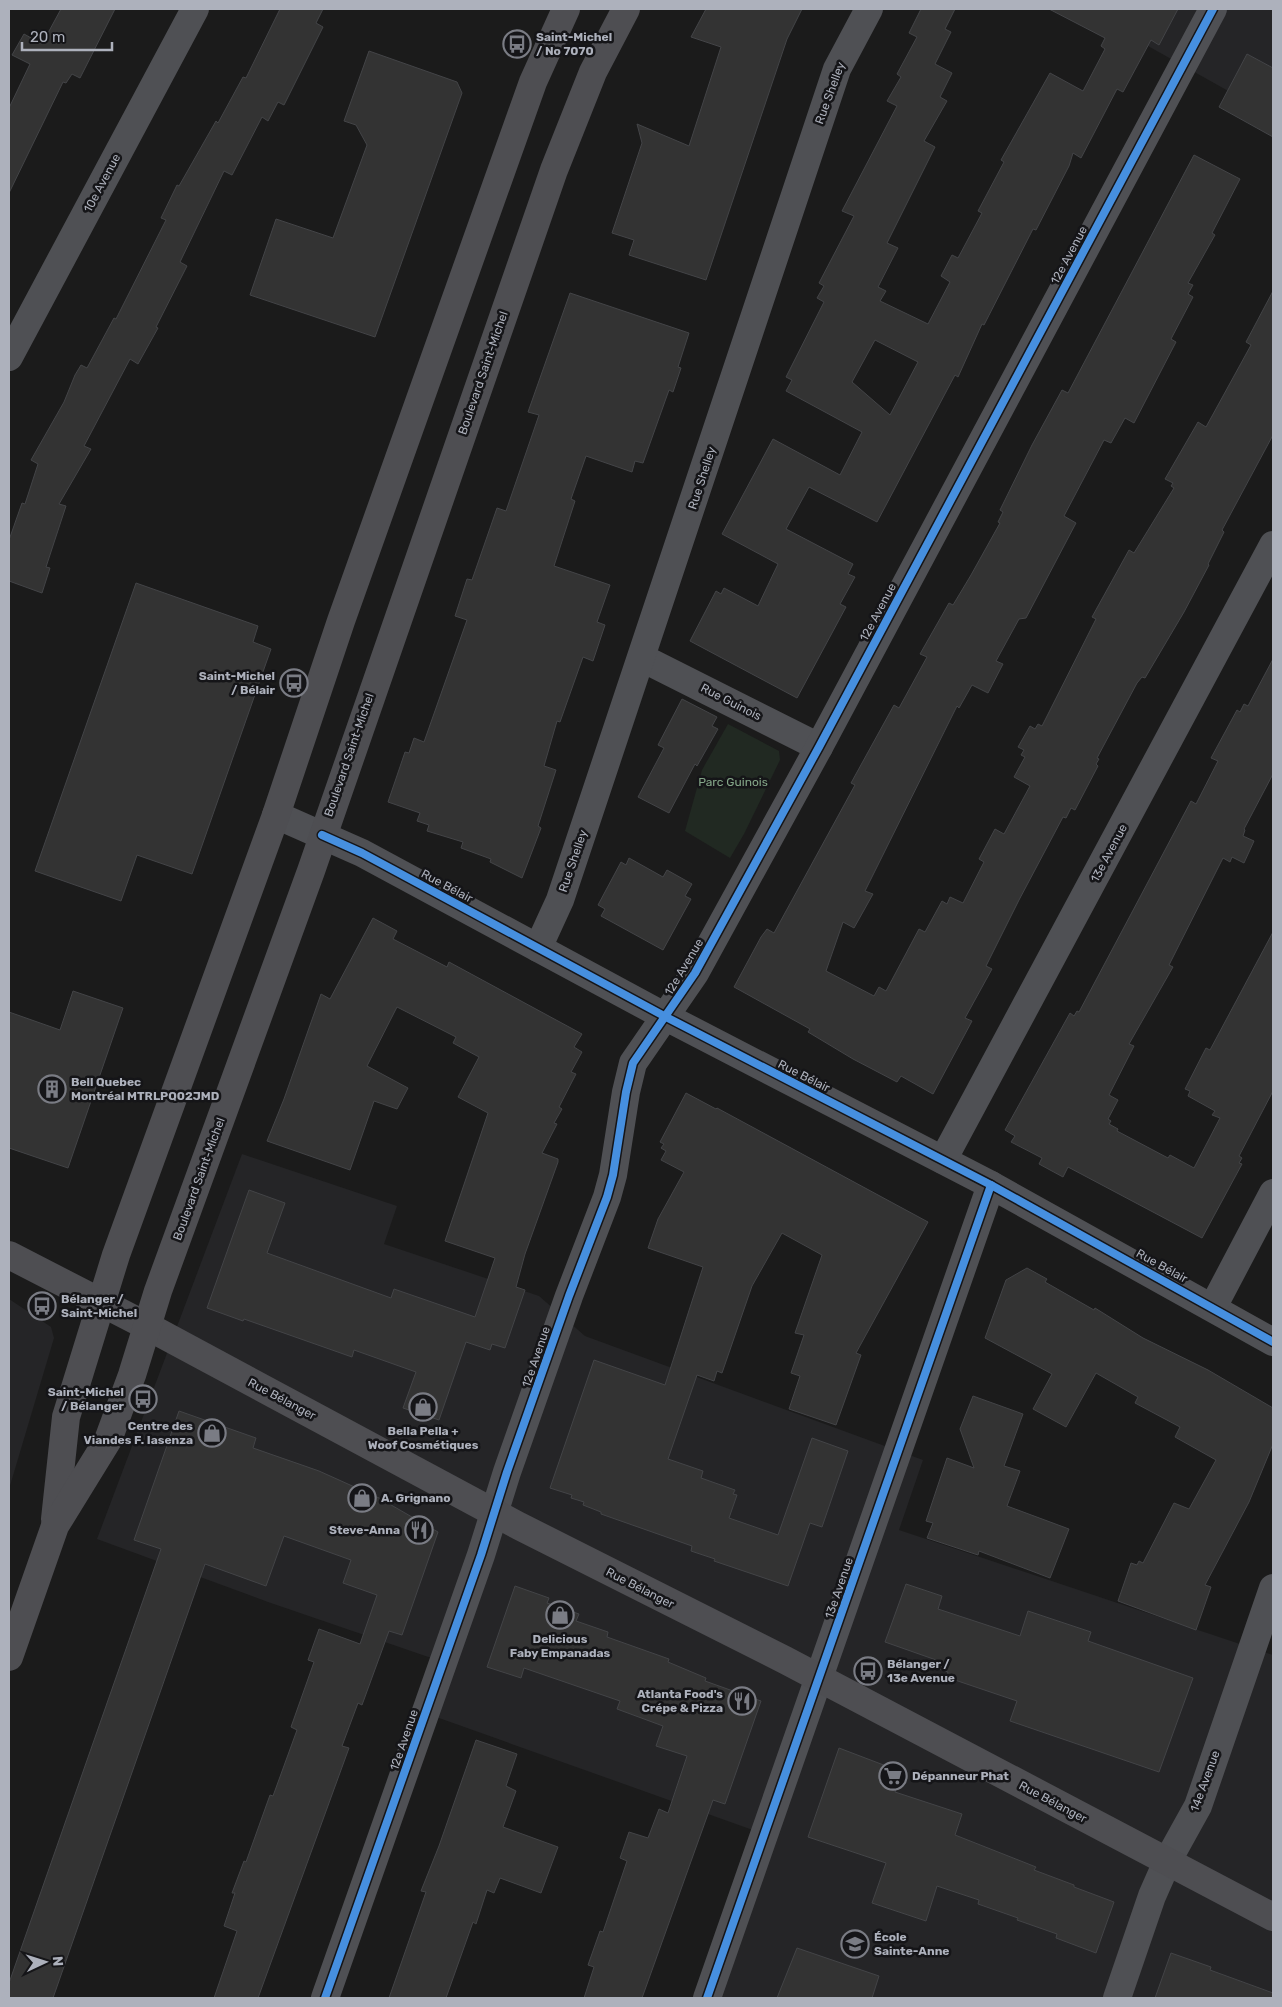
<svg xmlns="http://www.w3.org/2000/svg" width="1282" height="2007" font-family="Rubik,sans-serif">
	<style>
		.built { fill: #252527 }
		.green { fill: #212922 }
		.building { fill: #333; stroke: #434447; fill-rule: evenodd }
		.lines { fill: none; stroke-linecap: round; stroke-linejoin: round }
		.street { stroke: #4f5054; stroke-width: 28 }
		.secondary { stroke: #4e4e52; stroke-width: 28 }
		.cycleway-casing { stroke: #151518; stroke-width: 11 }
		.cycleway { stroke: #468fdf; stroke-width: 8 }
		.labels { text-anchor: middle; stroke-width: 5; stroke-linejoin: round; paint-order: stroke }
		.poi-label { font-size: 12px; font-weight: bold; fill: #adb1bc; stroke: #151518; text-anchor: start }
		.street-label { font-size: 12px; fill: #adb1bc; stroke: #151518 }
		.park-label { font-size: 12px; fill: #84a688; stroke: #151518 }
	</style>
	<rect width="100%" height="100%" fill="#1b1b1b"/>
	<g class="built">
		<polygon points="1082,9 1273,9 1273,116"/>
		<polygon points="242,1154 397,1206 384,1244 539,1296 585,1336 923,1460 899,1530 1273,1655 1273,1998 707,1998 764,1834 425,1713 443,1662 268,1602 97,1539"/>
		<polygon points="9,1299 51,1327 54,1338 9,1489"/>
	</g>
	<polygon class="green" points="728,724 779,751 780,760 744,834 730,858 685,831 702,770"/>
	<g class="building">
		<polygon points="61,9 115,9 80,78 72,74 66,83 63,82 9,193 9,108 30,64 12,55 24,34 42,44"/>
		<polygon points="280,9 323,9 316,23 323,27 284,105 278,102 268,121 262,117 232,175 224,171 180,262 187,266 156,327 158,328 138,364 130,359 84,446 91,449 59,504 66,506 46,567 50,568 42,593 9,581 9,540 22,503 25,504 38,464 31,460 64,402 75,375 81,365 87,368 114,318 116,319 166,220 161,218 177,185 179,186 216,121 218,123 243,77 246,78"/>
		<polygon points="706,9 802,9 787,39 706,280 629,255 634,240 612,233 642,143 637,124 689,146 721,47 691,37"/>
		<path d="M921,9H955L945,29L951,32L935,64L952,73L940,97L947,101L924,141L935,147L887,243L898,248L878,287L886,291L880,301L928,324L950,282L941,276L952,255L958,258L982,213L978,211L1004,162L1001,160L1050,73L1083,91L1105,49L1101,46L1105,38L1049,9H1178L1159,45L1151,40L1123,92L1117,89L1081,158L1073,153L1069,166L1036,230L1033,229L984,325L982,324L958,377L955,375L877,522L809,487L786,529L853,564L848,574L855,577L840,604L846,607L797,698L690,641L716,591L721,594L724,588L758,606L778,564L722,534L773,439L840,475L862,432L786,391L792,380L786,377L824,302L817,298L824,286L819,283L854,216L842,211L897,106L887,101L901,77L897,74L917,37L909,33ZM875,340L918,362L890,415L852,382Z"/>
		<polygon points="369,51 457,82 462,93 375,337 250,295 276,219 333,238 367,145 356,125 344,121"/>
		<polygon points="1247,54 1273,68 1273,137 1219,107"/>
		<polygon points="1194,155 1240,179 1212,233 1215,235 1188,283 1193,285 1188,294 1193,297 1171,339 1176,342 1134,423 1125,418 1111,443 1104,440 1064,516 1076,523 1026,618 1019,619 996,661 1003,664 988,693 972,685 959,708 957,706 865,891 873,894 854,928 843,922 826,971 874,996 879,987 886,991 919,929 925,932 942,901 947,904 950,897 963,903 984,862 979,859 995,829 1004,834 1030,786 1014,777 1025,757 1021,755 1024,750 1018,747 1030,726 1035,729 1038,724 1042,726 1096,619 1092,617 1129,550 1134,553 1174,488 1171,486 1173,483 1165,479 1198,422 1206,427 1251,345 1246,342 1273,291 1273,435 1222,530 1224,532 1208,564 1209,565 1184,612 1145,678 1142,677 1137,683 1097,758 1099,759 1096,764 1098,766 1075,810 1071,808 1066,818 1063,817 1019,900 986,966 992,969 965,1018 972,1021 933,1094 901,1076 897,1082 853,1059 808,1032 810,1029 734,987 761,937 767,929 774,933 855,785 851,783 878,734 894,705 899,708 927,657 920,654 949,603 953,605 971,575 1000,523 998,522 1003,512 1000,510 1032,445 1062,390 1068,393"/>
		<polygon points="570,293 689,333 678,367 681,368 673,392 669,390 643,463 635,461 632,472 586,456 571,499 575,501 554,566 610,585 597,622 605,625 593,661 583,657 560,722 557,721 544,766 556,770 538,826 541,828 522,878 490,862 491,859 461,848 463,842 427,831 429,825 417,821 420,813 388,802 405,752 409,753 414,738 424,742 467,620 455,616 467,579 472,580 497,508 506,511 539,415 528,412"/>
		<polygon points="136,583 258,626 253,642 271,649 192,874 137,855 121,901 35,871"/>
		<polygon points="1273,659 1273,774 1244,829 1245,830 1243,836 1254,841 1244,863 1232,857 1230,862 1223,858 1169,965 1173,967 1129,1044 1134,1046 1109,1095 1118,1100 1108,1119 1111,1121 1109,1124 1118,1129 1117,1131 1168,1158 1170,1155 1194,1168 1220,1118 1212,1115 1215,1111 1188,1096 1190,1091 1185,1089 1206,1048 1210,1050 1273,932 1273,1091 1239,1156 1242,1158 1239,1163 1242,1164 1202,1238 1068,1167 1063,1177 1039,1164 1042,1158 1011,1142 1015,1136 1005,1130 1070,1013 1074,1016 1077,1011 1079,1012 1191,801 1196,804 1218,761 1211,758 1237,710 1240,712 1244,704 1248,706"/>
		<polygon points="682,699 717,717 712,726 718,729 697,766 695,764 669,813 638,797 664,748 658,745"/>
		<polygon points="629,858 663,877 667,870 692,884 685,896 691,899 663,950 601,916 605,909 598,905 621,862 626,865"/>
		<polygon points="373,918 397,931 393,939 447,967 449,962 582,1034 574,1047 582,1052 571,1072 576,1074 559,1107 562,1109 554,1123 557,1124 542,1153 558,1159 558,1162 525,1254 516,1287 525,1290 505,1348 492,1344 490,1350 466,1342 439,1420 403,1408 416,1372 354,1350 352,1357 244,1319 243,1321 207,1308 249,1190 285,1203 267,1253 391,1298 394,1289 475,1317 495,1258 445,1241 488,1113 458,1097 479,1057 453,1043 456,1037 397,1007 367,1066 408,1088 397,1109 374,1101 350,1170 267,1141 284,1099 321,994 330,999"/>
		<polygon points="73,991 123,1008 68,1168 9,1148 9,1012 60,1030"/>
		<polygon points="686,1093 716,1109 717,1108 928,1222 856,1353 861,1355 836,1425 789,1409 800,1376 791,1373 804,1335 795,1333 822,1255 782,1233 752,1286 722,1373 717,1371 714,1381 697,1375 668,1459 703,1471 701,1478 735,1490 733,1494 737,1495 729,1518 778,1535 812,1438 848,1451 822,1527 810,1523 788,1586 714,1561 715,1559 691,1551 692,1546 601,1514 601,1512 583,1505 584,1502 571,1498 572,1495 550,1488 594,1360 665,1385 703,1267 648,1248 658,1219 684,1172 661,1160 666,1151 661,1148 664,1144 660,1142"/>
		<polygon points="1027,1268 1047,1279 1045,1282 1094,1310 1095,1308 1143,1338 1208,1370 1273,1408 1273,1444 1249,1502 1205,1585 1211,1587 1196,1630 1118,1601 1131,1563 1137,1565 1139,1561 1143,1563 1174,1503 1189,1509 1216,1460 1175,1437 1180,1427 1135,1403 1138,1397 1096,1373 1066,1427 1033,1409 1052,1374 985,1338 1006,1280"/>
		<polygon points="973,1396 1023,1414 1004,1466 1020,1471 1007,1506 1069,1529 1050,1578 979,1551 978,1555 927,1538 933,1523 926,1521 947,1458 974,1468 960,1429"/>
		<polygon points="179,1411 256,1438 253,1448 319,1471 379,1498 438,1532 402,1635 389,1631 362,1705 358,1703 342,1746 349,1748 258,1998 214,1998 237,1931 224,1926 235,1893 232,1893 244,1861 246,1862 270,1795 273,1796 297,1730 291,1727 314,1662 308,1660 319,1629 360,1644 377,1595 343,1583 351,1560 284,1536 266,1586 205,1564 53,1998 9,1998 9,1983 161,1549 134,1540"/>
		<polygon points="906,1584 942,1596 938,1609 1020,1636 1028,1611 1091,1632 1088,1641 1193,1678 1159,1772 1010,1721 1017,1701 946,1677 948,1672 937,1668 939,1661 885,1642"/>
		<polygon points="515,1586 549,1598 547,1603 579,1614 576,1621 608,1632 607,1637 669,1659 668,1662 706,1678 705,1681 761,1701 725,1804 713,1800 642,1998 584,1998 594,1967 588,1965 600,1931 603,1932 627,1861 620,1858 629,1832 648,1838 659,1809 668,1813 687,1756 656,1746 663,1726 617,1709 620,1701 524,1668 521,1678 487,1667"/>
		<polygon points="476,1740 517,1754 506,1786 516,1791 503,1827 558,1847 541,1893 500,1878 494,1893 487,1890 476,1924 473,1922 446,1998 389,1998 426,1892 421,1891 439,1846"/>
		<polygon points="839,1748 902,1772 895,1792 962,1814 955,1835 1036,1867 1034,1870 1074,1885 1074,1887 1114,1902 1096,1953 1056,1938 1057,1934 1017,1920 1018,1918 978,1904 979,1900 937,1886 926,1921 872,1903 886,1863 808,1837"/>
		<polygon points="797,1948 879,1976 872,1998 777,1998"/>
		<polygon points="1171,1953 1211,1967 1210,1970 1273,1993 1273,1998 1155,1998"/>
	</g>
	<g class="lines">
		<g class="street">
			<polyline points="9,357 195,9"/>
			<polyline points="642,658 819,747"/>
			<polyline points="276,815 362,853 666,1017 991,1185 1273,1342"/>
			<polyline points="538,948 560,900 837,69 869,9"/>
			<polyline points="943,1160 1273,545"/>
			<polyline points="1213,1307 1273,1193"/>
			<polyline points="325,1998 481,1555 507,1472 569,1296 607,1197 613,1175 626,1092 633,1063 695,973 819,747 1213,9"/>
			<polyline points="707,1998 991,1185"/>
			<polyline points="1117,1998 1152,1896 1167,1862 1198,1806 1273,1588"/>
		</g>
		<g class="secondary">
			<polyline points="9,1255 147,1326 519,1526 785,1660 1273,1917"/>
			<polyline points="55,1519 66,1417 116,1255 276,815 341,621 533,82 566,9"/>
			<polyline points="9,1657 55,1526 108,1440 132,1375 158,1291 311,871 554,170 593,72 626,9"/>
		</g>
		<g class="cycleway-casing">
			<g id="cycleway">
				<polyline points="322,835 362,853 666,1017 991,1185 1273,1342"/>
				<polyline points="325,1998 481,1555 507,1472 569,1296 607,1197 613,1175 626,1092 633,1063 695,973 819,747 1213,9"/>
				<polyline points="707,1998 991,1185"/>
			</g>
		</g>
		<use href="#cycleway" class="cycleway"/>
	</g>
	<defs>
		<g id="bus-ring" transform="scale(1.4375)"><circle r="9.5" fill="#151518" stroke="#7a7c84" stroke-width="1.5"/><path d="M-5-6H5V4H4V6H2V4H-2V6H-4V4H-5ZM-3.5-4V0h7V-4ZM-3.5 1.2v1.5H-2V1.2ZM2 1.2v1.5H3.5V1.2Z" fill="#7a7c84"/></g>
		<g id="building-ring" transform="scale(1.4375)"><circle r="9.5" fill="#151518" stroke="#7a7c84" stroke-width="1.5"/><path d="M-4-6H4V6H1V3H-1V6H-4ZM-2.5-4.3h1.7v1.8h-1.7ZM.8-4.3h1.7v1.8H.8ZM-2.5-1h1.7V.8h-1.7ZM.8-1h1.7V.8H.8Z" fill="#7a7c84"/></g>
		<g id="shop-ring" transform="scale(1.4375)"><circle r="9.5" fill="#151518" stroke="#7a7c84" stroke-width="1.5"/><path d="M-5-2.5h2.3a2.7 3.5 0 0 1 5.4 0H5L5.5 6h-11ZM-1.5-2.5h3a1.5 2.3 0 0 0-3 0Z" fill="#7a7c84"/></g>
		<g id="restaurant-ring" transform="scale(1.4375)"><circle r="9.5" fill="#151518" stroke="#7a7c84" stroke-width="1.5"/><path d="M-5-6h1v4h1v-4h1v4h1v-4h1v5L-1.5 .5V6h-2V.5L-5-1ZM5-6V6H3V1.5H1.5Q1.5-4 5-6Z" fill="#7a7c84"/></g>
		<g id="supermarket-ring" transform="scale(1.4375)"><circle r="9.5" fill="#151518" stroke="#7a7c84" stroke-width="1.5"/><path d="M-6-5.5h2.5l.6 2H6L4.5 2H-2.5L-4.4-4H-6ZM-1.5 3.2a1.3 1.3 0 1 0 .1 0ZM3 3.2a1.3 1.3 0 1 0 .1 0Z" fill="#7a7c84"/></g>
		<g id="school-ring" transform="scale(1.4375)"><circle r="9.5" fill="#151518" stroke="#7a7c84" stroke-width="1.5"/><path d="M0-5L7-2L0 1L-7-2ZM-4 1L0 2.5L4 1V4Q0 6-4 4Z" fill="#7a7c84"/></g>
	</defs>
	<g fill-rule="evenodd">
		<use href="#bus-ring" x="517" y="44"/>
		<use href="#bus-ring" x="294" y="683"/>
		<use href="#building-ring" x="52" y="1089"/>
		<use href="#bus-ring" x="42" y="1306"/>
		<use href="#bus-ring" x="143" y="1399"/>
		<use href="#shop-ring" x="423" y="1407"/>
		<use href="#shop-ring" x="212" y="1433"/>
		<use href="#shop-ring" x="362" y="1498"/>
		<use href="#restaurant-ring" x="419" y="1530"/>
		<use href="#shop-ring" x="560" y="1615"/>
		<use href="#bus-ring" x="868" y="1671"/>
		<use href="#restaurant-ring" x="742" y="1701"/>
		<use href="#supermarket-ring" x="893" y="1776"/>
		<use href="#school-ring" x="855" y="1944"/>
	</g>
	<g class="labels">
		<g class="poi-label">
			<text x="536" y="41">Saint-Michel<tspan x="536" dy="14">/ No 7070</tspan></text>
			<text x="275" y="680" text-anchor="end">Saint-Michel<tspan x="275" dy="14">/ Bélair</tspan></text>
			<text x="71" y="1086">Bell Quebec<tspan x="71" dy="14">Montréal MTRLPQ02JMD</tspan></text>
			<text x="61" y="1303">Bélanger /<tspan x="61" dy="14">Saint-Michel</tspan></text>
			<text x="124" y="1396" text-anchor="end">Saint-Michel<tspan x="124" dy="14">/ Bélanger</tspan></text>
			<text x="193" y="1430" text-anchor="end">Centre des<tspan x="193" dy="14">Viandes F. Iasenza</tspan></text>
			<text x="423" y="1435" text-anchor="middle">Bella Pella +<tspan x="423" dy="14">Woof Cosmétiques</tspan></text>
			<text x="381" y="1502">A. Grignano</text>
			<text x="400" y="1534" text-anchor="end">Steve-Anna</text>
			<text x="560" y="1643" text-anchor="middle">Delicious<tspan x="560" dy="14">Faby Empanadas</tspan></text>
			<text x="887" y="1668">Bélanger /<tspan x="887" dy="14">13e Avenue</tspan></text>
			<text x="723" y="1698" text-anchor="end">Atlanta Food's<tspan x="723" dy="14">Crépe &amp; Pizza</tspan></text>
			<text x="912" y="1780">Dépanneur Phat</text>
			<text x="874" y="1941">École<tspan x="874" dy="14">Sainte-Anne</tspan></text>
		</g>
		<g class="street-label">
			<text transform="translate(830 93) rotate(-70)" y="4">Rue Shelley</text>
			<text transform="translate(102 183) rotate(-62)" y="4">10e Avenue</text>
			<text transform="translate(1069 255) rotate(-62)" y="4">12e Avenue</text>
			<text transform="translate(483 373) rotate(-71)" y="4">Boulevard Saint-Michel</text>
			<text transform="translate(702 478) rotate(-72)" y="4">Rue Shelley</text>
			<text transform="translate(878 612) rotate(-62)" y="4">12e Avenue</text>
			<text transform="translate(731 702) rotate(27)" y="4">Rue Guinois</text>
			<text transform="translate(349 755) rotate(-71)" y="4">Boulevard Saint-Michel</text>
			<text transform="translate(1109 853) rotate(-62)" y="4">13e Avenue</text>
			<text transform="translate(573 861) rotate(-71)" y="4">Rue Shelley</text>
			<text transform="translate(447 886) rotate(28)" y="4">Rue Bélair</text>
			<text transform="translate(684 967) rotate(-59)" y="4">12e Avenue</text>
			<text transform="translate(804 1076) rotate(27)" y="4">Rue Bélair</text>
			<text transform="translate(199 1179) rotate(-70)" y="4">Boulevard Saint-Michel</text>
			<text transform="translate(1162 1266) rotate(29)" y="4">Rue Bélair</text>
			<text transform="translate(536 1357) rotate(-71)" y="4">12e Avenue</text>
			<text transform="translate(282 1399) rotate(28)" y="4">Rue Bélanger</text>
			<text transform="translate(640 1588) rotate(27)" y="4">Rue Bélanger</text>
			<text transform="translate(839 1588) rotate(-71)" y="4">13e Avenue</text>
			<text transform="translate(404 1740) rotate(-71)" y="4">12e Avenue</text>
			<text transform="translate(1205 1781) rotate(-70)" y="4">14e Avenue</text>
			<text transform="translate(1053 1802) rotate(28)" y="4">Rue Bélanger</text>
		</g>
		<g class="park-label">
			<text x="733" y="786">Parc Guinois</text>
		</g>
	</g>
	<rect width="1282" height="2007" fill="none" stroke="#adb1bc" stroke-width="20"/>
	<g transform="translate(45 1962) rotate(86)" stroke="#151518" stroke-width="4" paint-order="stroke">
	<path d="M0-4L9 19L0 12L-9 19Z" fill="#adb1bc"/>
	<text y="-8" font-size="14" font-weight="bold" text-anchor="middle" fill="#adb1bc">N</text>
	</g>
	<path d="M22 42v8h90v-8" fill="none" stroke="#adb1bc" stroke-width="2.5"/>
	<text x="30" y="42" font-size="15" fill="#adb1bc" stroke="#151518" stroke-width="4" paint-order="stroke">20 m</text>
</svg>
